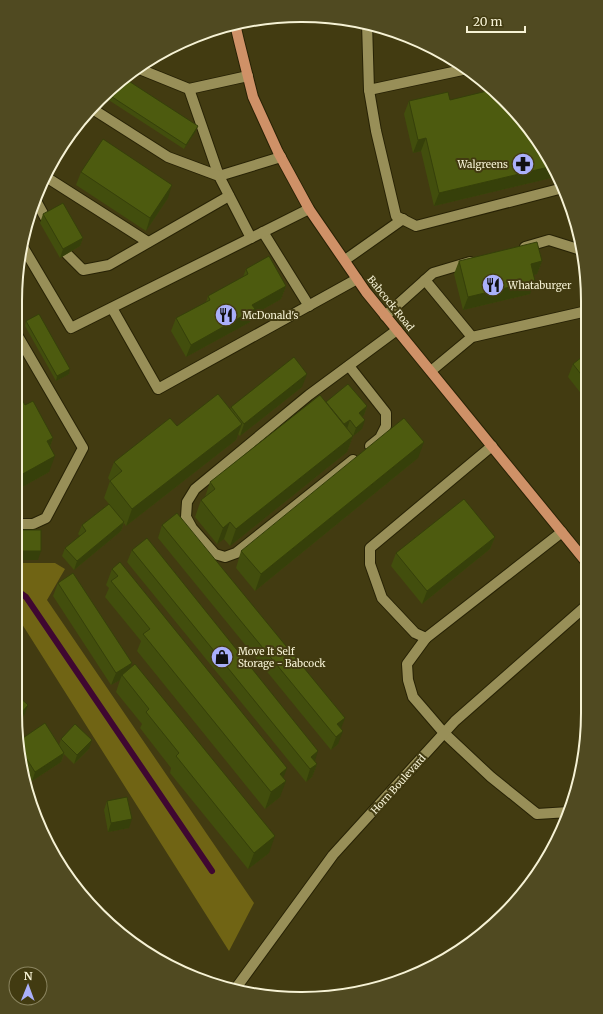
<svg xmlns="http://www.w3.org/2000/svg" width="603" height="1014" font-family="Merriweather,serif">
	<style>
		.green { fill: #706414 }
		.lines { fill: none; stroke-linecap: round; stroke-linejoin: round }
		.stream { stroke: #3f0731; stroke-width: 6 }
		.minor-casing { stroke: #272205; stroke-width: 12 }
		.major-casing { stroke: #272205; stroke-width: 12 }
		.minor { stroke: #988f58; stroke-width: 10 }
		.major { stroke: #cf9167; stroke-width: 10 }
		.wall { fill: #424e0d }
		.shaded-wall { fill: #36400a }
		.building { fill: #4d5b0f; stroke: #36400a }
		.labels { text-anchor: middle; stroke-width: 4; stroke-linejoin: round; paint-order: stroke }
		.poi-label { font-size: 10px; fill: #f6f2d5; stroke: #423b11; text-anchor: start }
		.street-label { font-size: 10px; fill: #f6f2d5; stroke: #423b11 }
		.rim { fill: none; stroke: #f6f2d5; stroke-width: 2 }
	</style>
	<rect width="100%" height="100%" fill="#423b11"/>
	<polygon class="green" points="15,563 55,563 65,569 47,600 254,903 229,951 15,613"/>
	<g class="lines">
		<polyline class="stream" points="15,589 26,597 212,871"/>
		<g class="minor-casing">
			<g id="minor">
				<polyline points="367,23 369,90"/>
				<polyline points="137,68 189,89 248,76"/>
				<polyline points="467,69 369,90 376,131 396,216 416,226 563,188"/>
				<polyline points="189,89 219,176 281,157"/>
				<polyline points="91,108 168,157 219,176 251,238"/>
				<polyline points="46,177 148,242"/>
				<polyline points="35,199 46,219"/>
				<polyline points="263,232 309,306"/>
				<polyline points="23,247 71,328 309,209"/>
				<polyline points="525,247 549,240 581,250"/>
				<polyline points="67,254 83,270 109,265 229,196"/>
				<polyline points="345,260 403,219"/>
				<polyline points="425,280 472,337"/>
				<polyline points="112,308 158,389 357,279"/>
				<polyline points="385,316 433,273 470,262"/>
				<polyline points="349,366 386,413 386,426 380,438 370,446"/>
				<polyline points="431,371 472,337 587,311"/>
				<polyline points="492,446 370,548 370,564 382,598 415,633 426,638 562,532"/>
				<polyline points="353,460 236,553 225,557 215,554 192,528 186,517 187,502 195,489 309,395 397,330"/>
				<polyline points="15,524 33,524 46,518 83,448 16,333"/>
				<polyline points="426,638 407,664 408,680 413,697 444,733 491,777 537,814 569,812"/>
				<polyline points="236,988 333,855 455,721 587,605"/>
			</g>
		</g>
		<g class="major-casing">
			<polyline id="major" points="235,24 239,41 253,97 278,152 309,209 366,292 587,563"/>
		</g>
		<use href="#minor" class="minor"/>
		<use href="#major" class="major"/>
	</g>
	<g class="wall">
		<polygon points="124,78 196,131 184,149 104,97 105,94"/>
		<polygon points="450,100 550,158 554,168 551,178 434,206 421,151 413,153 404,114 409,101"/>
		<polygon points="81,172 168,198 146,231 76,185"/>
		<polygon points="43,214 83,238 80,246 60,258 40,223"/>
		<polygon points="459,261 542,261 537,274 533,275 530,294 463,310 454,274"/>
		<polygon points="246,269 286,286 281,299 253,315 250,322 186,357 171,331 176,318 206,302 208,296 243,277"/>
		<polygon points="26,321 69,374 56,381 25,326"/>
		<polygon points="587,353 587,401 568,377 573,364"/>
		<polygon points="15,387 25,405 53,438 50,447 49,472 15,491"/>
		<polygon points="302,387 240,436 238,434 236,440 126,526 124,523 121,531 74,570 62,556 65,548 80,536 78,534 82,525 109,504 104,498 110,481 108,478 114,462 177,426 230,409 231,407"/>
		<polygon points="326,402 367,406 364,415 362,416 362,429 353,436 347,452 230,546 224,539 217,544 195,517 201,500 205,497 210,482"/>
		<polygon points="418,458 255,591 236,568 241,551"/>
		<polygon points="162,525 341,729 338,744 331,750 158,538"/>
		<polygon points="495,537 490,549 422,604 391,566 396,553"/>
		<polygon points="132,550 315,761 317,764 312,777 306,782 127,562"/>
		<polygon points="112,569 283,778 280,797 265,809 137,651 141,641 105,597 109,588 106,585"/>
		<polygon points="58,583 132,663 129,669 269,853 248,869 170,773 171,768 140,728 142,724 116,692 120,680 111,685 53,596"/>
		<polygon points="61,739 89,749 74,764 64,754 61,762 32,781 24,769 20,740 59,745"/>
		<polygon points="107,801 129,828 108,832 104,810"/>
	</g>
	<g class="shaded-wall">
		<polygon points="198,126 196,131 184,149 186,145"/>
		<polygon points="426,138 421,151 413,153 418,140"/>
		<polygon points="553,166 554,168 551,178 434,206 439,193"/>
		<polygon points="172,185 168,198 146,231 150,218"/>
		<polygon points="83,238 80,246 60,258 63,249"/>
		<polygon points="542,261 537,274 526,277 531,264"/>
		<polygon points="535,281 530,294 463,310 468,297"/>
		<polygon points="286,286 281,299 253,315 250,322 186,357 191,345 252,305"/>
		<polygon points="70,369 69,374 56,381 57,376"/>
		<polygon points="307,374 302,387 240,436 244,424"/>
		<polygon points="18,379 15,386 15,380"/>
		<polygon points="367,406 364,415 356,422 359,413"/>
		<polygon points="350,420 347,429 342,426"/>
		<polygon points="365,420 362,429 353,436 356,428"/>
		<polygon points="242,424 236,440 126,526 132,509"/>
		<polygon points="353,436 347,452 230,546 236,529"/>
		<polygon points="53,438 47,455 47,441"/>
		<polygon points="424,442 418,458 255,591 261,574"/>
		<polygon points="55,456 49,472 15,491 15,486 19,476"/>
		<polygon points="124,522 121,531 74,570 77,561"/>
		<polygon points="230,522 224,539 217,544 223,528"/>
		<polygon points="495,537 490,549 422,604 427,591"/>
		<polygon points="15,551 41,551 38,560 15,560"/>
		<polygon points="132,663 127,675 122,675 120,680 111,685 116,673"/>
		<polygon points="28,705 25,714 17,723 16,719"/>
		<polygon points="345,718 340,731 337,724"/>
		<polygon points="343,731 338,744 331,750 336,737"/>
		<polygon points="92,740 89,749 74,764 77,755"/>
		<polygon points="318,751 314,764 311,757"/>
		<polygon points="64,753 61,762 32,781 35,772"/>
		<polygon points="317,764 312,777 306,782 310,769"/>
		<polygon points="287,768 281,784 280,774"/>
		<polygon points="286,781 280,797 265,809 271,792"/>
		<polygon points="132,819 129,828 108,832 111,823"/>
		<polygon points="275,836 269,853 248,869 254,853"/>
	</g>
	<g class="building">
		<polygon points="124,78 198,126 186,145 106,93"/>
		<polygon points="491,90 517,112 550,158 553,166 439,193 426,138 418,140 409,101 448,92 450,100"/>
		<polygon points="103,139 172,185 150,218 81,172"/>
		<polygon points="63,203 83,238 63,249 43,214"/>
		<polygon points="537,242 542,261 531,264 535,281 468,297 459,261"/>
		<polygon points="269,256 286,286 252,305 255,309 191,345 176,318 210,300 208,296 248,274 246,269"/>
		<polygon points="39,314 70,369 57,376 26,321"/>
		<polygon points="587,353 587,382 573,364"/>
		<polygon points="294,357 307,374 244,424 231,407"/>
		<polygon points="16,373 18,379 15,380"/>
		<polygon points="348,384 367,406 359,413 365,420 356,428 350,420 344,424 326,402"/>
		<polygon points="15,387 25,405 33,401 53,438 47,441 55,456 19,476 15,470"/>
		<polygon points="218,394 242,424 132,509 110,481 122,471 114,462 170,418 177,426"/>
		<polygon points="320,395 353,436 236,529 230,522 223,528 201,500 215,489 210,482"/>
		<polygon points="404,418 424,442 261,574 241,551"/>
		<polygon points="464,499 495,537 427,591 396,553"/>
		<polygon points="109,504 124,522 77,561 65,548 86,531 82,525"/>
		<polygon points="177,513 345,718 337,724 343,731 336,737 162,525"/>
		<rect x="15" y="530" width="26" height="21"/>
		<polygon points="147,538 318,751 311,757 317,764 310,769 132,550"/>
		<polygon points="120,562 287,768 280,774 286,781 271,792 143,634 150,629 111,581 118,576 112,569"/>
		<polygon points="73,573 132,663 116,673 58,583"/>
		<polygon points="135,664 275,836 254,853 176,756 179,753 146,712 149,709 122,675"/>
		<polygon points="15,693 28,705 16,719 15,712"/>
		<polygon points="45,723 64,753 35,772 21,750 20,740"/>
		<polygon points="75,724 92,740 77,755 61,739"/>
		<polygon points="127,797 132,819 111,823 107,801"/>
	</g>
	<defs>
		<g id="pharmacy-disc" transform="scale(1.15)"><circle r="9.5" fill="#aab0fb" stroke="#423b11"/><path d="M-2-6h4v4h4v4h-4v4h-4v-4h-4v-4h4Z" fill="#111"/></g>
		<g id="restaurant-disc" transform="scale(1.15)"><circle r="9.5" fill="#aab0fb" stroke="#423b11"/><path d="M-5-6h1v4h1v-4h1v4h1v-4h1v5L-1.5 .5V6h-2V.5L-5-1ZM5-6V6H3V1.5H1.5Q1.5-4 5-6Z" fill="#111"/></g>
		<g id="shop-disc" transform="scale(1.15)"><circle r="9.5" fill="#aab0fb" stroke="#423b11"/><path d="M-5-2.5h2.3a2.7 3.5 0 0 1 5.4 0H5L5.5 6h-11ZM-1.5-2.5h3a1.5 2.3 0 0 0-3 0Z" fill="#111"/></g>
	</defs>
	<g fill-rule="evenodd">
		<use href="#pharmacy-disc" x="523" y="164"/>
		<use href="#restaurant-disc" x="493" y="285"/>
		<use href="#restaurant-disc" x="226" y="315"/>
		<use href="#shop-disc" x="222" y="657"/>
	</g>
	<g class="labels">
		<g class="poi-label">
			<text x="508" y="168" text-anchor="end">Walgreens</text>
			<text x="508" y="289">Whataburger</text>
			<text x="242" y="319">McDonald's</text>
			<text x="238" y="655">Move It Self<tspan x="238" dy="12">Storage - Babcock</tspan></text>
		</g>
		<g class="street-label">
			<text transform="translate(391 303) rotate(51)" y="4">Babcock Road</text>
			<text transform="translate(398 784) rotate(-48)" y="4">Horn Boulevard</text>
		</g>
	</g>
	<path d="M0 0H603V1014H0ZM301 22H302A279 279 0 0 1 581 301V713A279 279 0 0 1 302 992H301A279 279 0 0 1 22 713V301A279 279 0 0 1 301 22Z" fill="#504a21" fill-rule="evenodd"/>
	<path class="rim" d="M301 22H302A279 279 0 0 1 581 301V713A279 279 0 0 1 302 992H301A279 279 0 0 1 22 713V301A279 279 0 0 1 301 22Z"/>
	<g transform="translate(28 986) rotate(1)"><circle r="19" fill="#423b11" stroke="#8a845f"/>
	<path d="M0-3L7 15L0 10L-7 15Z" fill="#aab0fb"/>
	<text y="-6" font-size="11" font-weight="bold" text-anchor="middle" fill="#f6f2d5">N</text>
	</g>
	<path d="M467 26v6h58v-6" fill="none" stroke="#f6f2d5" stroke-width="2"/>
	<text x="473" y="26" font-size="12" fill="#f6f2d5" stroke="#423b11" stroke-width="3" paint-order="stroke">20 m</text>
</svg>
